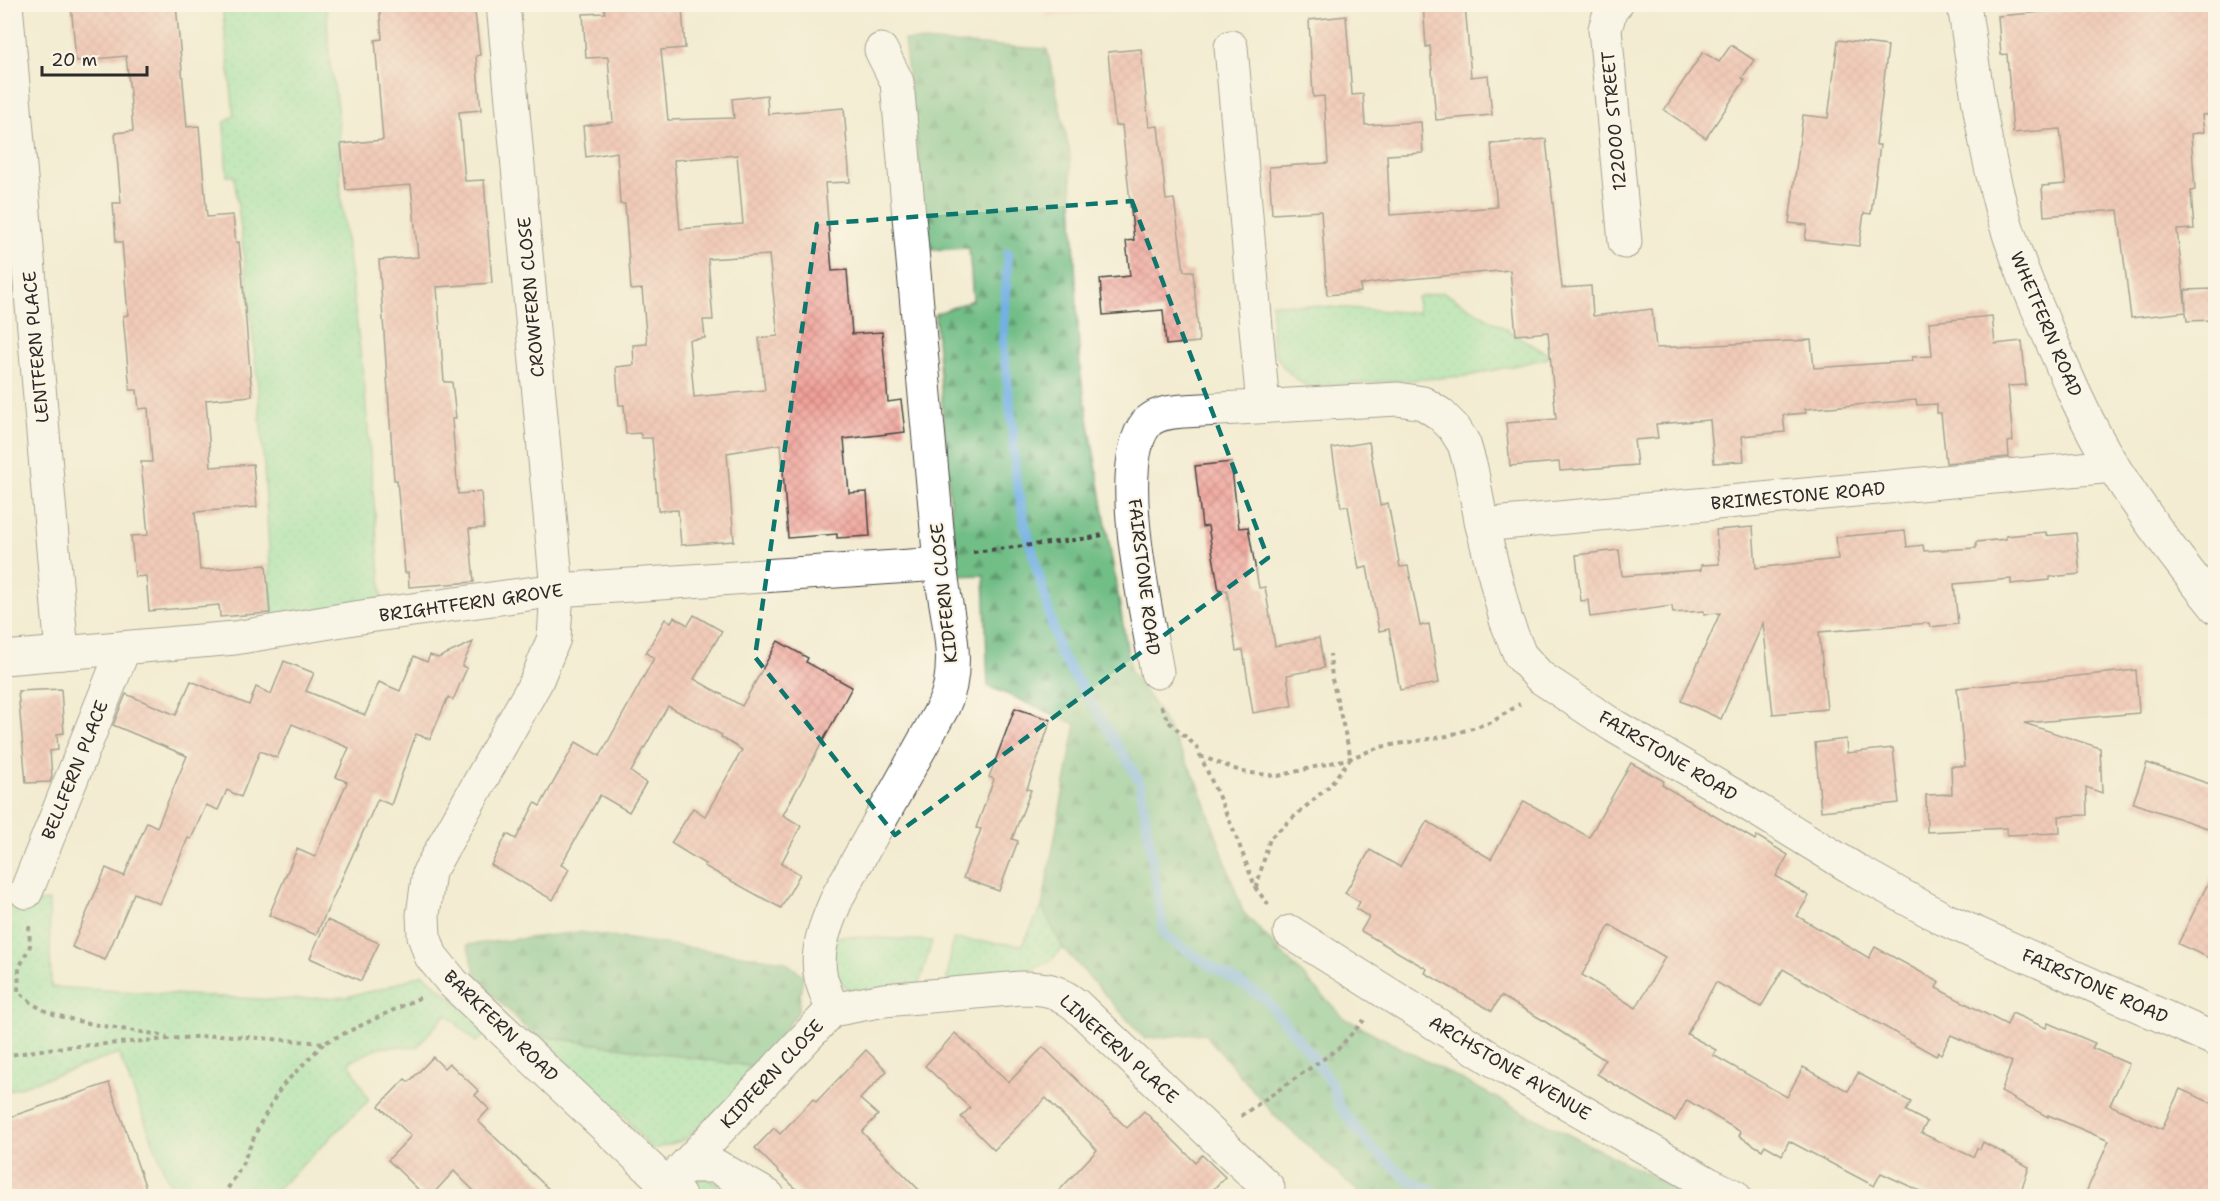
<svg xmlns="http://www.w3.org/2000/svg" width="2220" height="1201" font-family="'Shantell Sans',sans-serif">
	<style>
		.built { fill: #f7d1c7 }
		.grass { fill: url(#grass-dots); stroke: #5c8666; stroke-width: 1.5 }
		.forest { fill: url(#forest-firs); stroke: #4e7459; stroke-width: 1.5 }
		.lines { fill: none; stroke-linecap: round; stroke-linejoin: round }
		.stream { stroke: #73b0e5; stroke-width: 10 }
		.building { fill: url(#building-cross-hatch); fill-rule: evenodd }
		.minor-casing { stroke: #494844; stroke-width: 35 }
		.path { stroke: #494844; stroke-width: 4; stroke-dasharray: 4.5 4.5; stroke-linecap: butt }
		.minor { stroke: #fff; stroke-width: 33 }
		.marked { fill: none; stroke: #0f766e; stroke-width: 4.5; stroke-dasharray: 12 8; stroke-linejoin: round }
		.labels { text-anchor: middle; stroke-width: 4.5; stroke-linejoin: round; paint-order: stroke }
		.street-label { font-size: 18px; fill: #2b2b2b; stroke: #fcf5e5 }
	</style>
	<defs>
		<pattern id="grass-dots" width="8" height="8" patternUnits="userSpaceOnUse" patternTransform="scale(1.5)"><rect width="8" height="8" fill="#8ee0a1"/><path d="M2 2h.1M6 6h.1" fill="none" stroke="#7bc08b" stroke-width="1.8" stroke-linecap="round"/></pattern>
		<pattern id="forest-firs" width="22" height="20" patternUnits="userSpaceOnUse" patternTransform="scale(1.5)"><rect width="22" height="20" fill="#72be87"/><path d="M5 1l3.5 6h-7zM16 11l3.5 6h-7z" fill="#5e9b6f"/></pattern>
		<pattern id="building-cross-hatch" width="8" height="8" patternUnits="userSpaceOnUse" patternTransform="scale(1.5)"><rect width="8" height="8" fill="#f0a099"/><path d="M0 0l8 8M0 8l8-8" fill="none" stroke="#c3837d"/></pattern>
	</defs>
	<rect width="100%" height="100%" fill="#fcf5e5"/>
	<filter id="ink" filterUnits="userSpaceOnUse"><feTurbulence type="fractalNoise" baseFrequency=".0167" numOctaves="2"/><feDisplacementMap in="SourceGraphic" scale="12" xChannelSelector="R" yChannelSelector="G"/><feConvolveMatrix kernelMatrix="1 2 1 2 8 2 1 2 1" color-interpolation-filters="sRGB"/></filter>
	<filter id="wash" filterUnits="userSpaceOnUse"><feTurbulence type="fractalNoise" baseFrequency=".008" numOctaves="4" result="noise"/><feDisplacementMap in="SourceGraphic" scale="24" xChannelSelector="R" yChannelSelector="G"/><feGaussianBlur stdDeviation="1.35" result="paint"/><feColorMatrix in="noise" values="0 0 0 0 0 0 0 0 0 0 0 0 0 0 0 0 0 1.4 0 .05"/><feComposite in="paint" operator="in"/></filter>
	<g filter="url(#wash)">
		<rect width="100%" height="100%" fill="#f3ecd2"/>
		<polygon class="built" points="1046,4 1203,4 1203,5 1047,17"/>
		<g class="grass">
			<path d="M222,5H326L330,65L338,107L341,198L364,382L382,599L272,621C267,472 254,323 234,176H227L224,123L234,115Z"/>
			<path d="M1443,292L1553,357L1468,376L1307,387C1268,359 1271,348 1272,303L1418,313L1417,297Z"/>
			<polygon points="49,901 51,987 275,1000 346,997 384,988 423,974 491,1031 476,1042 446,1014 417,1047 380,1047 349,1062 369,1100 270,1196 174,1196 119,1054 5,1092 4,904"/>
			<polygon points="1042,907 1063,948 1049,962 1021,976 946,986 953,939 1022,945"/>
			<path d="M842,936L932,941L918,989C907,990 865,995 857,993C833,985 831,960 831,939Z"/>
			<polygon points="533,1035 757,1067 739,1091 684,1140 651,1150 623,1114"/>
			<polygon points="696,1178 705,1178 747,1196 699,1196"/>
		</g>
		<g class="forest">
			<polygon points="904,40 1047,49 1070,154 1080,371 1131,672 1158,710 1198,783 1243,912 1344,1018 1533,1117 1692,1196 1363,1196 1275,1116 1204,1033 1145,1039 1063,948 1042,907 1076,724 988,686 984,575 956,576 935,314 973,300 969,248 929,250"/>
			<polygon points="579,932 784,961 803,975 798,1012 757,1067 533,1035 478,980 467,945"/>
		</g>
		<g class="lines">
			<polyline class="stream" points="1008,253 1003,344 1013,431 1015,474 1025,524 1060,654 1099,714 1140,782 1164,935 1211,966 1263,997 1310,1053 1332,1084 1339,1106 1370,1146 1410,1181 1445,1196"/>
		</g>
		<g id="blocks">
			<g class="building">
				<polygon points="71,4 176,4 187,127 199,126 207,217 233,215 236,243 239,242 242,272 252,396 206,400 211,467 253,464 257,507 195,512 200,570 266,565 270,613 220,617 219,605 149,611 146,576 135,577 131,536 148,535 141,462 152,462 148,408 139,409 137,390 130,390 123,316 128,315 122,242 116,242 113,203 121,203 115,133 133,131 130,93 126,56 76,61"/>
				<polygon points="379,4 474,4 480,55 476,56 481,110 459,112 465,181 484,180 492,283 437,287 444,382 452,382 456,418 452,419 458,494 481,492 484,528 469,529 474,582 409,587 408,572 405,573 397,480 394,480 379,260 418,257 411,185 346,190 341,144 383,140 375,40 382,39"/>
				<path d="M625,4H658V10L682,8L685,48L661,50L668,120L734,118L732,99L767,95L768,114L844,108L850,182L825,183L832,271L847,270L852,334L882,332L888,402L901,400L905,432L844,439L849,493L867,492L870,536L837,538V534L788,538L781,444L727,453L734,541L681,545L678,510L658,511L652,438H642L640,433L626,434L624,405H619L616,367L634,365L633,345L647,344L642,289L631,290L625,204H620L617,152L586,157L583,126L613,122L608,57L586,58L583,14L605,13L604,6ZM737,155L743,224L680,229L674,160ZM769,255L778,336L759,338L765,390L694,397L689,340L705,338L703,320H713L708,259Z"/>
				<polygon points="1423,4 1465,4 1471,77 1488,75 1492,115 1436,120 1430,46 1426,47"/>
				<polygon points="2134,4 2216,4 2216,114 2202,115 2204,132 2191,134 2195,190 2191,191 2194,229 2177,230 2186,311 2185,290 2213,289 2215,320 2187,321 2186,312 2131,318 2118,210 2044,216 2042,186 2066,184 2060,129 2013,133 2007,54 2001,55 1998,16"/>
				<polygon points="1346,16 1352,95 1363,94 1365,125 1421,122 1423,153 1387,155 1390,215 1497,207 1491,144 1546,139 1562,288 1591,286 1593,316 1652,309 1656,348 1811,340 1814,368 1913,361 1912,357 1932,356 1929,322 1992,316 1995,344 2022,341 2026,385 2008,386 2013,441 2008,442 2009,457 1946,463 1941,413 1937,413 1937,404 1917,405 1916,400 1805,409 1806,413 1783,415 1785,432 1742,436 1744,461 1714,463 1710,420 1656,424 1658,438 1634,440 1637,465 1560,471 1559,462 1510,466 1506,423 1556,419 1548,332 1516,335 1510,270 1377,282 1360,285 1361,292 1327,295 1321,211 1272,214 1269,167 1328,163 1324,96 1313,97 1309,20"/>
				<polygon points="1838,40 1888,46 1876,145 1880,145 1871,214 1864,213 1859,246 1805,240 1807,225 1789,223 1803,115 1828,118"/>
				<polygon points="1731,45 1754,60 1742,78 1745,80 1706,138 1664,110 1703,52 1719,62"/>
				<polygon points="1141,49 1149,127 1158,126 1166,200 1174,199 1184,271 1193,271 1199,342 1166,345 1163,310 1103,315 1100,279 1130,276 1126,241 1134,240 1122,125 1115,126 1108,52"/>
				<polygon points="1369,442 1380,505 1388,503 1400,567 1408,566 1420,626 1429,624 1439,683 1400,690 1389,629 1379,631 1367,567 1359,569 1348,506 1341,507 1332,448"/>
				<polygon points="1231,462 1239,528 1248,527 1259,588 1265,587 1275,646 1319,638 1324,668 1287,675 1292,706 1253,713 1243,650 1236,651 1227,590 1219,591 1208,526 1202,527 1195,466"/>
				<polygon points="1753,527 1756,568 1838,559 1836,537 1905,531 1907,547 1923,545 1924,551 1976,548 1976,542 2006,539 2006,536 2046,532 2046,536 2076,533 2080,574 2050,577 2050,580 2011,584 2011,579 1954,584 1958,624 1930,627 1929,623 1819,632 1827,709 1773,714 1763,623 1721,719 1681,701 1720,613 1704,614 1704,611 1673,613 1672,606 1590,617 1588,600 1581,601 1576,555 1619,550 1622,576 1701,570 1701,565 1719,564 1716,530"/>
				<polygon points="694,615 722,631 694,679 742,706 778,641 808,658 806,662 852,687 783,815 801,826 781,864 800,874 781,908 704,866 705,864 671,843 693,808 705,816 742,750 721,737 722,735 668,706 631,772 646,783 629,812 600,795 561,865 569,869 553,900 491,865 507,834 516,839 535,803 540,806 576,742 600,756 654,658 646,653 665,619 671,622 674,617 688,625"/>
				<polygon points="473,642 462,666 467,668 453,700 448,697 430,739 416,734 391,805 378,799 316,935 269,915 297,849 315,857 347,782 336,777 349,748 292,724 277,758 260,751 241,797 227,790 218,810 206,805 191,839 188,838 160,904 134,893 105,960 72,947 106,868 124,876 147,822 157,827 187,756 113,725 126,694 176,715 191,681 249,705 256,687 271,694 284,661 314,673 306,691 365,715 379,682 400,691 414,656 427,662 430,655 438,658"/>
				<polygon points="2136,670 2139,713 2024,723 2100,748 2102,793 2086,787 2087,815 2059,816 2060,833 2007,835 2007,828 1927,832 1926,795 1952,794 1951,766 1965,766 1957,688"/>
				<polygon points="61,689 64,733 57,734 58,750 50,751 52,776 50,782 26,783 18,691"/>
				<polygon points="1015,708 1051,720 1027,789 1031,790 1012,839 1018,841 999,891 963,878 981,829 976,828 994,779 989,777"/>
				<polygon points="1846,739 1847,753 1893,748 1899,803 1821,811 1815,743"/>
				<path d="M1631,763L1664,781L1662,785L1755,840L1757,836L1788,855L1776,876L1809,896L1797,916L1869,958L1875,947L1939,982L1936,988L2007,1025L2012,1013L2046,1028L2048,1023L2095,1043L2092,1048L2129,1064L2110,1105L2162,1129L2180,1089L2216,1105V1197H2084L2109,1141L2048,1115V1117L2001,1092L2012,1062L1951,1035L1941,1054L1938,1052L1936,1056L1783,969L1761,1007L1716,982L1687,1034L1716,1050L1713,1055L1787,1097L1803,1067L1848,1091L1858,1073L1911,1102L1906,1111L1927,1122L1921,1133L1973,1157L1977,1148L1980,1149L1983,1142L2029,1167L2019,1197H1933L1881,1173L1874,1186L1789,1141L1782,1155L1765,1145L1762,1150L1739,1136L1741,1132L1687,1100L1675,1121L1597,1074L1605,1060L1541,1019L1501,996L1492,1011L1425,973L1427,969L1361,931L1369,917L1356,909L1360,902L1345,893L1370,850L1400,867L1427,821L1491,859L1524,801L1589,837ZM1610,925L1665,957L1636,1008L1582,975Z"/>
				<polygon points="2147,763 2216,786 2216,831 2133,803"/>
				<polygon points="2216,867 2216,961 2178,944"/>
				<polygon points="327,920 379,943 361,981 310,958"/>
				<polygon points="955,1033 1009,1082 1043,1047 1127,1128 1144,1111 1195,1162 1202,1155 1225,1177 1206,1197 1053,1197 1097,1150 1046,1098 994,1150 961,1117 970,1108 925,1066"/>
				<polygon points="866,1050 887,1071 860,1099 878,1115 862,1132 926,1197 804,1197 755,1148 774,1128 780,1134 813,1099 816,1102"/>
				<polygon points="433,1057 444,1068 449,1063 479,1091 475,1095 489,1109 478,1121 557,1197 480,1197 454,1171 430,1197 426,1197 388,1160 411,1136 379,1106 405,1079 409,1082"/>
				<polygon points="109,1083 149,1197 4,1197 4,1119"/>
			</g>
		</g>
	</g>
	<g filter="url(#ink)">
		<use href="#blocks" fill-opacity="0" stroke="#494844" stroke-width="1.5"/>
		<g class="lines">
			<g class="minor-casing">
				<g id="minor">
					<polyline points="6,4 62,653"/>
					<polyline points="503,4 557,590 554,638 536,682 429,872 423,915 424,936 431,956 453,983 679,1196"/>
					<polyline points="1616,4 1611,9 1605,29 1625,242"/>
					<path d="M1964,4C1973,66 1981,128 1996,188C2006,232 2023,275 2041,316C2062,366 2085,422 2114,468C2145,516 2179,562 2216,607"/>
					<polyline points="1231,47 1263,406"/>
					<polyline points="1482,525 2113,466"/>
					<polyline points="4,658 235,638 354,618 557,590 940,564"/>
					<path d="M1157,672C1148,618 1112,467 1146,424C1155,413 1171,412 1184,411L1398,399L1423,403L1440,414L1454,428L1464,444L1471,468L1482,525L1506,620L1520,655L1540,677L1614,726L1738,798L1859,872L1944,919L2216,1040"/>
					<polyline points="26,892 124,648"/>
					<polyline points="1290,932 1508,1069 1709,1184 1734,1196"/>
					<path d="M832,1010L884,1000L1021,988C1047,988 1056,990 1076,1005L1268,1188"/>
					<polyline points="685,1166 716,1166 768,1196"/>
					<path d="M667,1185L832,1010C829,1000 824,989 821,978C814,950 828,919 839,894L943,707C964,662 944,610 940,563C926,403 911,242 897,82L881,50"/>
				</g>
			</g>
			<g class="path">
				<polyline points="973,552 1090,538 1102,535"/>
				<polyline points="1161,706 1168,721 1196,746 1234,831 1256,889 1269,905"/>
				<polyline points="1200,756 1243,772 1278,776 1351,758 1380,747 1447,736 1492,722 1520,704"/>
				<polyline points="1256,888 1270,838 1328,787 1351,758 1332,679 1330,654"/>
				<path d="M29,926L30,946L19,968L18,991C25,997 32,1004 40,1008C70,1024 133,1030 167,1036"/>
				<polyline points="4,1056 54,1048 220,1035 324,1043 421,997"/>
				<polyline points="1241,1116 1339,1048 1364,1020"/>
				<polyline points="223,1196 240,1169 260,1124 282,1086 324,1043"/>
			</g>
			<use href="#minor" class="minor"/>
		</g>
	</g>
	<path d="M0 0H2220V1201H0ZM1132,201L1268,558L895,835L755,657L817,224Z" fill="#f3ecd2" fill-opacity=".55" fill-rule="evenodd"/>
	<path class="marked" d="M1132,201L1268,558L895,835L755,657L817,224Z"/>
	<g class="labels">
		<g class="street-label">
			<text transform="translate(1614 121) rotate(-95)" y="6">122000 STREET</text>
			<text transform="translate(531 297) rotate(-95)" y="6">CROWFERN CLOSE</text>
			<text transform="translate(2046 324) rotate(67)" y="6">WHETFERN ROAD</text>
			<text transform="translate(36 347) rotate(-95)" y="6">LENTFERN PLACE</text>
			<text transform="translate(1798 496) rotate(-5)" y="6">BRIMESTONE ROAD</text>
			<text transform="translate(1144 577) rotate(83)" y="6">FAIRSTONE ROAD</text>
			<text transform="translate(944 593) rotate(-96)" y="6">KIDFERN CLOSE</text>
			<text transform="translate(471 603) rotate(-8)" y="6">BRIGHTFERN GROVE</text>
			<text transform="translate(1668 756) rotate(31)" y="6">FAIRSTONE ROAD</text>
			<text transform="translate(75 770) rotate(-68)" y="6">BELLFERN PLACE</text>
			<text transform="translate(2095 986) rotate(24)" y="6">FAIRSTONE ROAD</text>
			<text transform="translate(501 1026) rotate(44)" y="6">BARKFERN ROAD</text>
			<text transform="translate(1119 1049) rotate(42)" y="6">LINEFERN PLACE</text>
			<text transform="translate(1510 1068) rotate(31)" y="6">ARCHSTONE AVENUE</text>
			<text transform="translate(772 1074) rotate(-47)" y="6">KIDFERN CLOSE</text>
		</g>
	</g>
	<rect width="2220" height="1201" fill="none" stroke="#fcf5e5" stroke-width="24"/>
	<path d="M42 66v9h105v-9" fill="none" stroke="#2b2b2b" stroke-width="3"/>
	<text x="51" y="66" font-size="18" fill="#2b2b2b" stroke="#fcf5e5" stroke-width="4.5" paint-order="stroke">20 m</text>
</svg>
